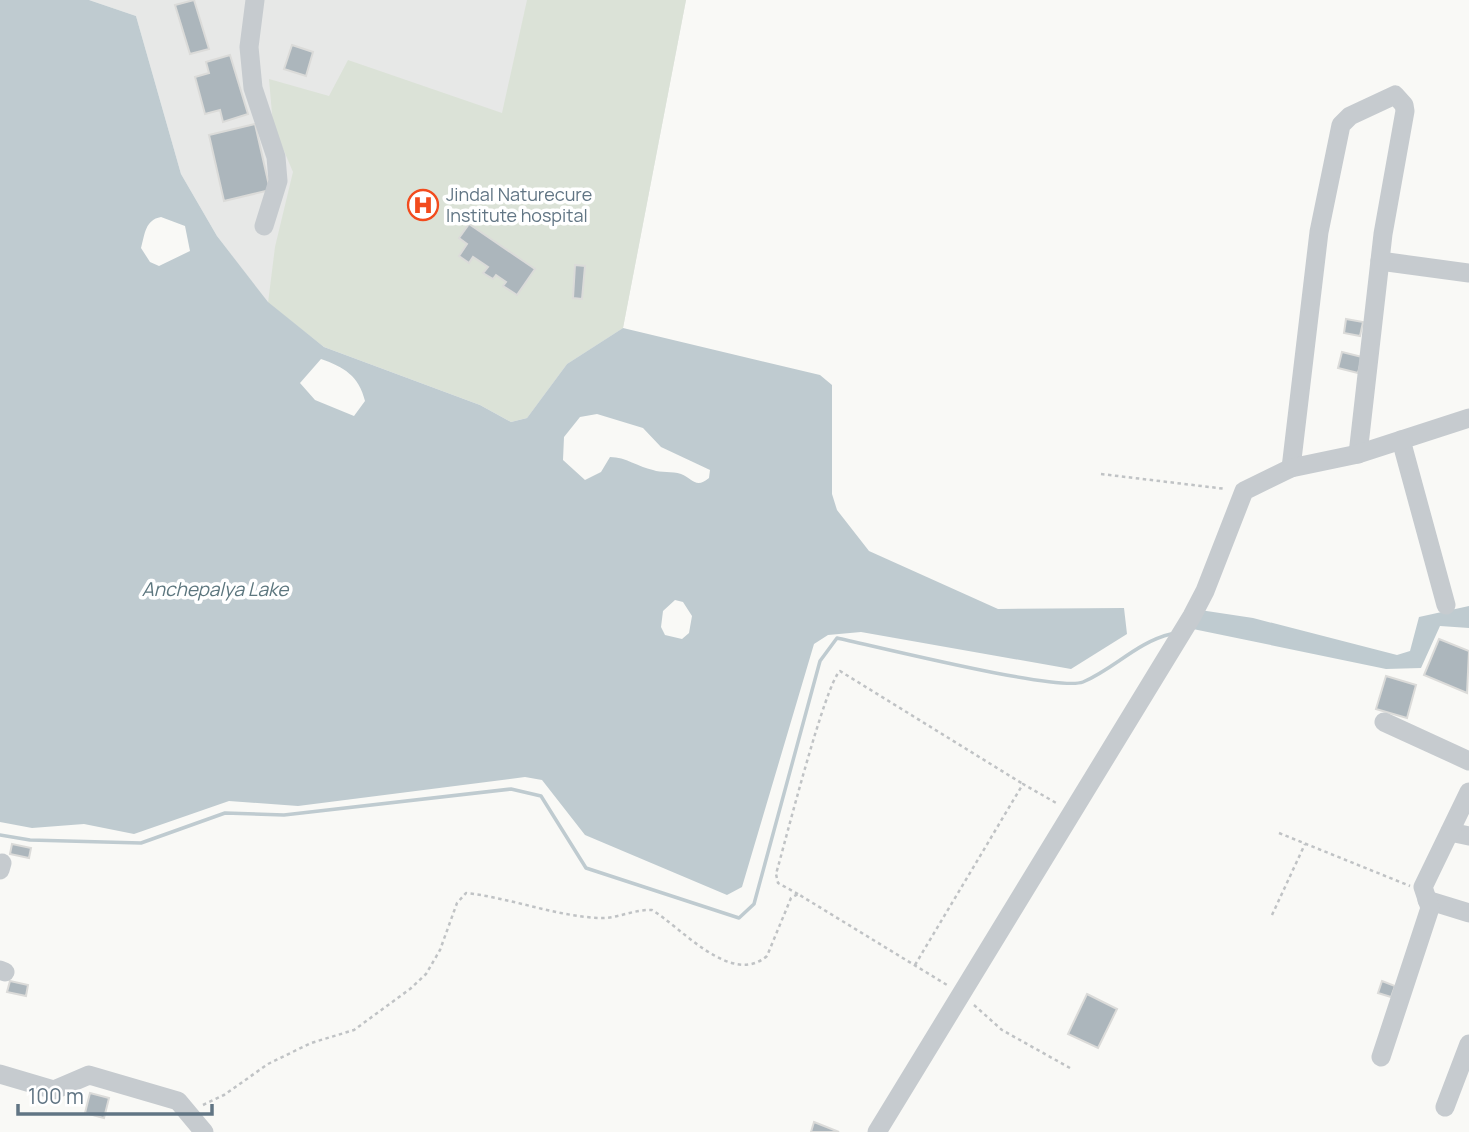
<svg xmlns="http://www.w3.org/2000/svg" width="1469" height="1132" font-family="Manrope,sans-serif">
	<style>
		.built { fill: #e7e8e7 }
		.green { fill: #dbe2d7 }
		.water { fill: #bfcbd0; fill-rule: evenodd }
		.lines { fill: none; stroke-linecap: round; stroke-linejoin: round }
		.stream { stroke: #bfcbd0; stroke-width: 3.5 }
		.building { fill: #acb6bc; stroke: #dbdbd9; stroke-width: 2 }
		.path { stroke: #c0c3c5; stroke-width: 2.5; stroke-dasharray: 3.5 3.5; stroke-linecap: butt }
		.minor { stroke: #c6cbcf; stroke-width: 19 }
		.labels { text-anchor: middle; stroke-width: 7; stroke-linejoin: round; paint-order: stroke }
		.poi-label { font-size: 18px; fill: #617584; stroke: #fff; text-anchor: start }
		.water-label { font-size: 19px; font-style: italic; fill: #5c767e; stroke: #fff }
	</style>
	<rect width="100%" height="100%" fill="#f9f9f6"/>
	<polygon class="built" points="89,0 686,0 623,328 567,364 527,418 268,303 217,236 181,174 136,16"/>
	<polygon class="green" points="527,0 686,0 623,328 567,364 527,418 511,422 480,405 324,347 268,303 275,247 293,172 273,125 269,79 329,96 348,60 502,113"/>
	<g class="water">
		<path d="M0,0H89L136,16L181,174L217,236L268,302L324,347L480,405L511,422L527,418L567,364L623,328L820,375L832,385V494L837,510L869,551L998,609L1124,608L1127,634L1071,669L861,632L828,635L814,644L742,887L727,895L585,835L542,780L525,777L298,806L229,801L134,834L84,824L32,828L0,822ZM161,217L185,226L190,251L159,266L150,262L141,248C145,234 145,220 161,217ZM321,359C344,367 359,376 365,401L354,416L315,400L300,383ZM597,414L643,428L661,447L710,470L709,478C696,489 693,479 681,474C672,471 661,473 653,470C638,467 626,457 610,457L601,472L585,480L563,460L564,437L580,417ZM675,600L683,602L692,616L689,633L682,639L665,635L661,627L663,611Z"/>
		<polygon points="1469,606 1469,628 1440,626 1421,668 1386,669 1193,629 1200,610 1253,618 1397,655 1410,651 1419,617"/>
	</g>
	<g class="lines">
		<path class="stream" d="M0,835L30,840L141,843L225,813L284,815L511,789L541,796L586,868L739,918L754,904L820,661L837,638C875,646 1058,692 1083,682C1114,669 1137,642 1171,634"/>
	</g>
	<g class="building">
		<polygon points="194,0 209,49 190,54 175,5"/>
		<polygon points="292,45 313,52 306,76 284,69"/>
		<polygon points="230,55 248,114 223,122 220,110 205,114 195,77 209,73 206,62"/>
		<polygon points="255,124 270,190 224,201 209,135"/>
		<polygon points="469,224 535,269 517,295 503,286 506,282 496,275 493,279 483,273 488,267 473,257 469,263 459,256 467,244 459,238"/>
		<polygon points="575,265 585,266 582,299 573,298"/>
		<polygon points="1346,319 1363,322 1360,336 1344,333"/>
		<polygon points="1342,352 1362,357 1358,373 1338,368"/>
		<polygon points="1439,639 1469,651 1467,693 1424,675"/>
		<polygon points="1386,676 1416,685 1407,718 1376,709"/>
		<polygon points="12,844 31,848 29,858 10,854"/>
		<polygon points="10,981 28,985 26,996 7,992"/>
		<polygon points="1382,981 1395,986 1391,997 1378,993"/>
		<polygon points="1087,994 1117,1009 1098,1048 1068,1034"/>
		<polygon points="90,1093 109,1098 104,1118 85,1113"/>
		<polygon points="814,1122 839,1132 811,1132"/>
	</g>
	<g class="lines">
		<g class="path">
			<polyline points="1101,474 1226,489"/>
			<polyline points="1279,833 1410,886"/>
			<path d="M798,894L778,883L776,874C785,843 825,684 840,671L1023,784"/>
			<polyline points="1272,915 1305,844"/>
			<polyline points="915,965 1023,784 1058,804"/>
			<polyline points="974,1005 1002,1030 1070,1068"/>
			<path d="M203,1105L224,1095L268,1064L311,1043L354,1030L410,989L426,974L440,950L457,903L466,893C511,898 555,916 599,918C617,919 634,909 652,910C681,927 731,987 767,956L791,898L798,894L947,985"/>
		</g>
		<g class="minor">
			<polyline points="255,0 249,47 253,88 276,157 278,181 264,226"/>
			<polyline points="1380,261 1469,273"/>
			<polyline points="1401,440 1446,605"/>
			<polyline points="1291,468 1319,232 1341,125 1350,116 1395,95 1404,105 1405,111 1383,234 1358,454"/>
			<polyline points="1384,722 1469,761"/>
			<polyline points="1450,832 1469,836"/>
			<polyline points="0,870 2,863"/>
			<polyline points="1427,900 1469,913"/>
			<polyline points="0,970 5,972"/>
			<polyline points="1381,1057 1430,908 1423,887 1469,792"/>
			<polyline points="0,1074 54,1090 89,1075 178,1101 204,1132"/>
			<polyline points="1445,1107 1469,1044"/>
			<polyline points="877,1132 1192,616 1205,591 1244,491 1291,468 1358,454 1469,418"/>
		</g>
	</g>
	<defs>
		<g id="hospital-ring" transform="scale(1.575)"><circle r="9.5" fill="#fff" stroke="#f24b1d" stroke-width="1.5"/><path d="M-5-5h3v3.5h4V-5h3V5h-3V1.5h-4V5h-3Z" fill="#f24b1d"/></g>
	</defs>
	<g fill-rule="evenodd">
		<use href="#hospital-ring" x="423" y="205"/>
	</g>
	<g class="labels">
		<g class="poi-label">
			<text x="446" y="201">Jindal Naturecure<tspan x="446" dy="21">Institute hospital</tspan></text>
		</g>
		<g class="water-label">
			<text x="215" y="596">Anchepalya Lake</text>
		</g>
	</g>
	<path d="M18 1104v10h194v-10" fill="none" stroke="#617584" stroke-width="3.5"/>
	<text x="28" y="1104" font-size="21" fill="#617584" stroke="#ffffff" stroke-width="5" paint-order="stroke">100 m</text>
</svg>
